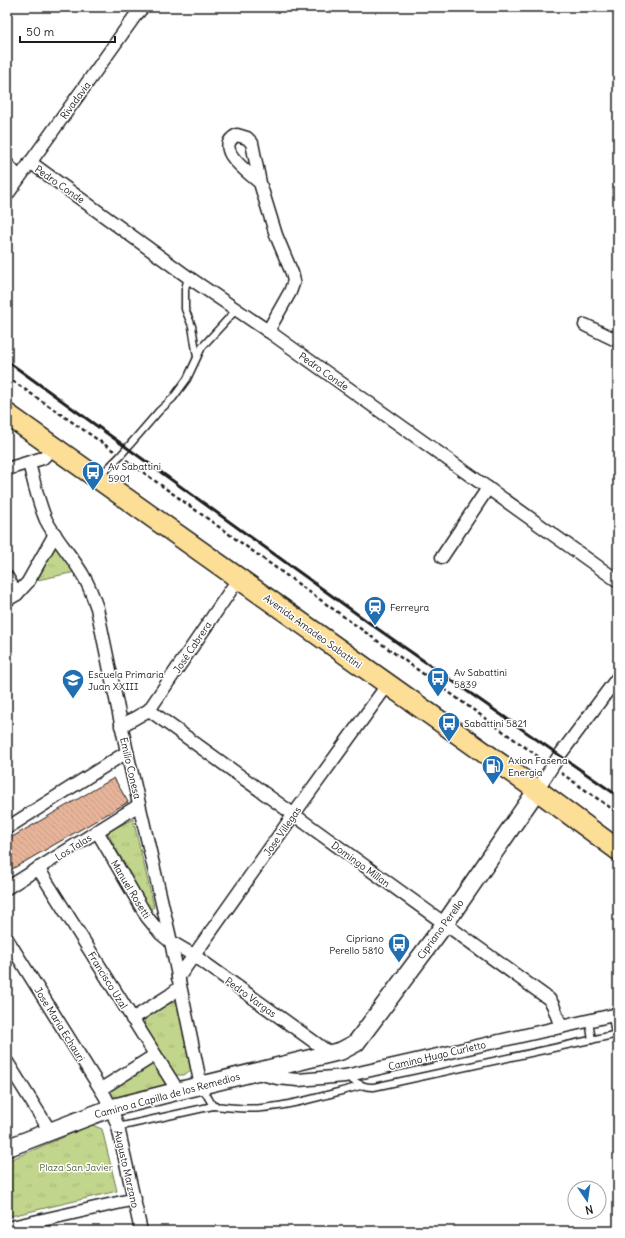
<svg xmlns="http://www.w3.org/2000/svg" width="625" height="1238" font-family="Delius,sans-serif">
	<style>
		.grass { fill: url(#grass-tufts); stroke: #6e7954 }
		.building { fill: url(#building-back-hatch); stroke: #1c1c1c }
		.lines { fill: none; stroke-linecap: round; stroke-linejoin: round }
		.lane-casing { stroke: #1c1c1c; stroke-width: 9 }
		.street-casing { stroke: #1c1c1c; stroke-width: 15 }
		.secondary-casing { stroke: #1c1c1c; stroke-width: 20 }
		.primary-casing { stroke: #1c1c1c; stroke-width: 23 }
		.path { stroke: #1c1c1c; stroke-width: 2.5; stroke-dasharray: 4 3; stroke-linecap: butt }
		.lane { stroke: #fff; stroke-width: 6 }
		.street { stroke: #fff; stroke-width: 12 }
		.secondary { stroke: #fff; stroke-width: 17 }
		.primary { stroke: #fdde96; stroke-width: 20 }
		.rail { stroke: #1c1c1c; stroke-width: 3 }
		.labels { text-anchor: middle; stroke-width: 3; stroke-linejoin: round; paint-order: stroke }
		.street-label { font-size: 10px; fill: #1c1c1c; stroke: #fff }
		.poi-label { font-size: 10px; fill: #1c1c1c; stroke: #fff; text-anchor: start }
		.park-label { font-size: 10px; fill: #565d43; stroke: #fff }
	</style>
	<defs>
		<pattern id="grass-tufts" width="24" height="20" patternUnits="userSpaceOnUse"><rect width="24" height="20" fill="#c1d68c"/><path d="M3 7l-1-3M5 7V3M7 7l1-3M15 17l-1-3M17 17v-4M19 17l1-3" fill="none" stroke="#a5b778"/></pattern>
		<pattern id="building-back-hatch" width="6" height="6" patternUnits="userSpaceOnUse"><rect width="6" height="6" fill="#e7b499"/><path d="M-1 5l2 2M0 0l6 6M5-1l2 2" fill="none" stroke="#c69a83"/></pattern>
	</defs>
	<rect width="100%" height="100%" fill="#fff"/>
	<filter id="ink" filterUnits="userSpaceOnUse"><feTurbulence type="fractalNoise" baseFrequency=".025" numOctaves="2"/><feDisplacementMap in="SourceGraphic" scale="8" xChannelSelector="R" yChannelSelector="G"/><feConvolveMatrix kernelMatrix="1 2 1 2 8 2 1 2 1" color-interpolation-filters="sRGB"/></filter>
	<g filter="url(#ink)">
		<g class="grass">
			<polygon points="55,534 80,571 28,582"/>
			<polygon points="133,819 154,907 150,910 107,832"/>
			<polygon points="177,1002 191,1070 184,1075 176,1075 144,1026 145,1018 170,1003"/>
			<polygon points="150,1064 155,1065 166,1083 165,1087 113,1099 107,1092 111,1087"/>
			<polygon points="92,1125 102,1129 117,1191 7,1217 7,1161"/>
		</g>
		<polygon class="building" points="114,778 128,802 7,872 7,840"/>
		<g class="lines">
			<g class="lane-casing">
				<g id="lane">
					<polyline points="188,277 185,289 185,309 192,326 197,357"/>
					<polyline points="100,476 120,456 159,411 173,398 187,379 202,347 236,310"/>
					<polyline points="612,1016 615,1035"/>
					<polyline points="589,1021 592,1040"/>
					<path d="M347,1077C356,1082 363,1088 374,1087L618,1034"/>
					<path d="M202,1087L213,1106C229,1107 246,1110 262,1108C295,1105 329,1094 361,1086"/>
					<polyline points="118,1127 213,1106"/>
				</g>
			</g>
			<g class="street-casing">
				<g id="street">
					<polyline points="30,162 188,277 271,333 618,581"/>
					<polyline points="7,164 19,178"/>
					<path d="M260,183C248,172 212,148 237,135L247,138L252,143L260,183L276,235L292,273L294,281L290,292L268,331"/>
					<polyline points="7,195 135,16 143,7"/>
					<polyline points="585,325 618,341"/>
					<path d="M29,463C34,482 38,502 46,520C56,540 73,557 84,577C90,587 93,597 97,608L127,752L171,942L201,1086"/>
					<polyline points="7,469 43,458 54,446"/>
					<polyline points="442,557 488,488"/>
					<polyline points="7,577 17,594"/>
					<polyline points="7,600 17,594 28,582 55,534"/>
					<polyline points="149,710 549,999 553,1005 561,1027"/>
					<polyline points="121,726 149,710 239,578"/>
					<polyline points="537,790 559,756 618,677"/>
					<polyline points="7,828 127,752"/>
					<polyline points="97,831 147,917 161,934 171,942 195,956 331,1054"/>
					<polyline points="38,868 178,1091"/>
					<polyline points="7,888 139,805"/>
					<polyline points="7,939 105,1096 111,1108 118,1127 141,1231"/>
					<polyline points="178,978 294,814 388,684"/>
					<polyline points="132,1019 170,995 180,987"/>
					<polyline points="7,1062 50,1131"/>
					<polyline points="257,1073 277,1078 298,1080 345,1076 618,1014"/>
					<polyline points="101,1089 155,1055"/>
					<polyline points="7,1228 135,1199"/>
				</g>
			</g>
			<g class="secondary-casing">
				<polyline id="secondary" points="7,1148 111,1108 178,1091 341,1051 356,1043 444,925 537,790"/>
			</g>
			<g class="primary-casing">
				<polyline id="primary" points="7,414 537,790 618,850"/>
			</g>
			<g class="path">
				<polyline points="7,377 114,451"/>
				<polyline points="126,460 543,760"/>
				<polyline points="561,773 618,813"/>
			</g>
			<use href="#lane" class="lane"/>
			<use href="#street" class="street"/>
			<use href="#secondary" class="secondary"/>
			<use href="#primary" class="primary"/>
			<polyline class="rail" points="7,361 375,627 618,796"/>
		</g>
	</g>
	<defs>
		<g id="bus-pin" transform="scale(1.15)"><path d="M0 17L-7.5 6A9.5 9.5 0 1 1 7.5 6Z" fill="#1f6fb2" stroke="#fff"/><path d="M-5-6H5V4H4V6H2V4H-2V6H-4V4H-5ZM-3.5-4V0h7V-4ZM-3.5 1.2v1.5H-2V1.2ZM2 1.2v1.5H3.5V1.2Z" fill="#fff"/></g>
		<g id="station-pin" transform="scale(1.15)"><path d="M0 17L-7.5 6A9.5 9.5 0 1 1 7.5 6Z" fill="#1f6fb2" stroke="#fff"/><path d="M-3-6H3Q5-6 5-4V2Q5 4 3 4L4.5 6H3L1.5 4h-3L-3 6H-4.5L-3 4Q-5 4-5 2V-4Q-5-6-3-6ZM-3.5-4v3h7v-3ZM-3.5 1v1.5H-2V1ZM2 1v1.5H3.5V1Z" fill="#fff"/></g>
		<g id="school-pin" transform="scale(1.15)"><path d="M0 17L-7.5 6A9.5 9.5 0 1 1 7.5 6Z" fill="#1f6fb2" stroke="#fff"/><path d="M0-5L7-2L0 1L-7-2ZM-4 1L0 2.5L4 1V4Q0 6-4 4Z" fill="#fff"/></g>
		<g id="fuel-pin" transform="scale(1.15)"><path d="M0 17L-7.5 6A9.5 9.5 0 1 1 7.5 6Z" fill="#1f6fb2" stroke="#fff"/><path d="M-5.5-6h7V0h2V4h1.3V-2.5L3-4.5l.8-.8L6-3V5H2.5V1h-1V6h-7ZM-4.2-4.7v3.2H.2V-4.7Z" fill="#fff"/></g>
	</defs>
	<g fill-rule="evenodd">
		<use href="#bus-pin" x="93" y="472"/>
		<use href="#station-pin" x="375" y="607"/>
		<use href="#bus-pin" x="438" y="678"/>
		<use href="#school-pin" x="73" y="680"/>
		<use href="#bus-pin" x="449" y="723"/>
		<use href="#fuel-pin" x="493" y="766"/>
		<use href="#bus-pin" x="399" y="944"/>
	</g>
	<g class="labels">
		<g class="street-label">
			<text transform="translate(75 100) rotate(-54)" y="4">Rivadavia</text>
			<text transform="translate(60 184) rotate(35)" y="4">Pedro Conde</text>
			<text transform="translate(324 371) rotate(35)" y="4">Pedro Conde</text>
			<text transform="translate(313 631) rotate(36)" y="4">Avenida Amadeo Sabattini</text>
			<text transform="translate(192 647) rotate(-56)" y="4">José Cabrera</text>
			<text transform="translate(131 768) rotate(77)" y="4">Emilio Conesa</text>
			<text transform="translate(282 831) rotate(-55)" y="4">Jose Villegas</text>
			<text transform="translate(73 847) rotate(-32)" y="4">Los Talas</text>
			<text transform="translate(361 864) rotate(36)" y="4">Domingo Millan</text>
			<text transform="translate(131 889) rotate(59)" y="4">Manuel Rosetti</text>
			<text transform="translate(440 929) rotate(-54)" y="4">Cipriano Perello</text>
			<text transform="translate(108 980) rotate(58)" y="4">Francisco Uzal</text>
			<text transform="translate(251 997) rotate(36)" y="4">Pedro Vargas</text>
			<text transform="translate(60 1024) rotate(58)" y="4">Jose Maria Echauri</text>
			<text transform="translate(437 1055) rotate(-13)" y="4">Camino Hugo Curletto</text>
			<text transform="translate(167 1095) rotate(-15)" y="4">Camino a Capilla de los Remedios</text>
			<text transform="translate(127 1169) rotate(77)" y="4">Augusto Marzano</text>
		</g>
		<g class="poi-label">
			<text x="108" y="470">Av Sabattini<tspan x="108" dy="12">5901</tspan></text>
			<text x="390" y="611">Ferreyra</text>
			<text x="454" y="676">Av Sabattini<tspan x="454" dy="12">5839</tspan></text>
			<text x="88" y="678">Escuela Primaria<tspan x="88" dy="12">Juan XXIII</tspan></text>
			<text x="464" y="727">Sabattini 5821</text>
			<text x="508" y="764">Axion Fasena<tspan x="508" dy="12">Energia</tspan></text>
			<text x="384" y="942" text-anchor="end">Cipriano<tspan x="384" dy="12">Perello 5810</tspan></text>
		</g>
		<g class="park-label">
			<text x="76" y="1171">Plaza San Javier</text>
		</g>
	</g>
	<rect width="625" height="1238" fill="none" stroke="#fff" stroke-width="24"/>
	<rect x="12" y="12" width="601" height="1214" fill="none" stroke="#1c1c1c" stroke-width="1.5" filter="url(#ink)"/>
	<g transform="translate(587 1200) rotate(167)"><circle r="19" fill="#ffffff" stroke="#a4a4a4"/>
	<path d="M0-3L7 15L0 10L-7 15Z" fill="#1f6fb2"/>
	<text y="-6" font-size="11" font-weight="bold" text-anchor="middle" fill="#1c1c1c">N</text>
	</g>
	<path d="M20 36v6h95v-6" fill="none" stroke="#1c1c1c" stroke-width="2"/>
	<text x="26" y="36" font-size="12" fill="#1c1c1c" stroke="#ffffff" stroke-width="3" paint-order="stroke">50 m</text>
</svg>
